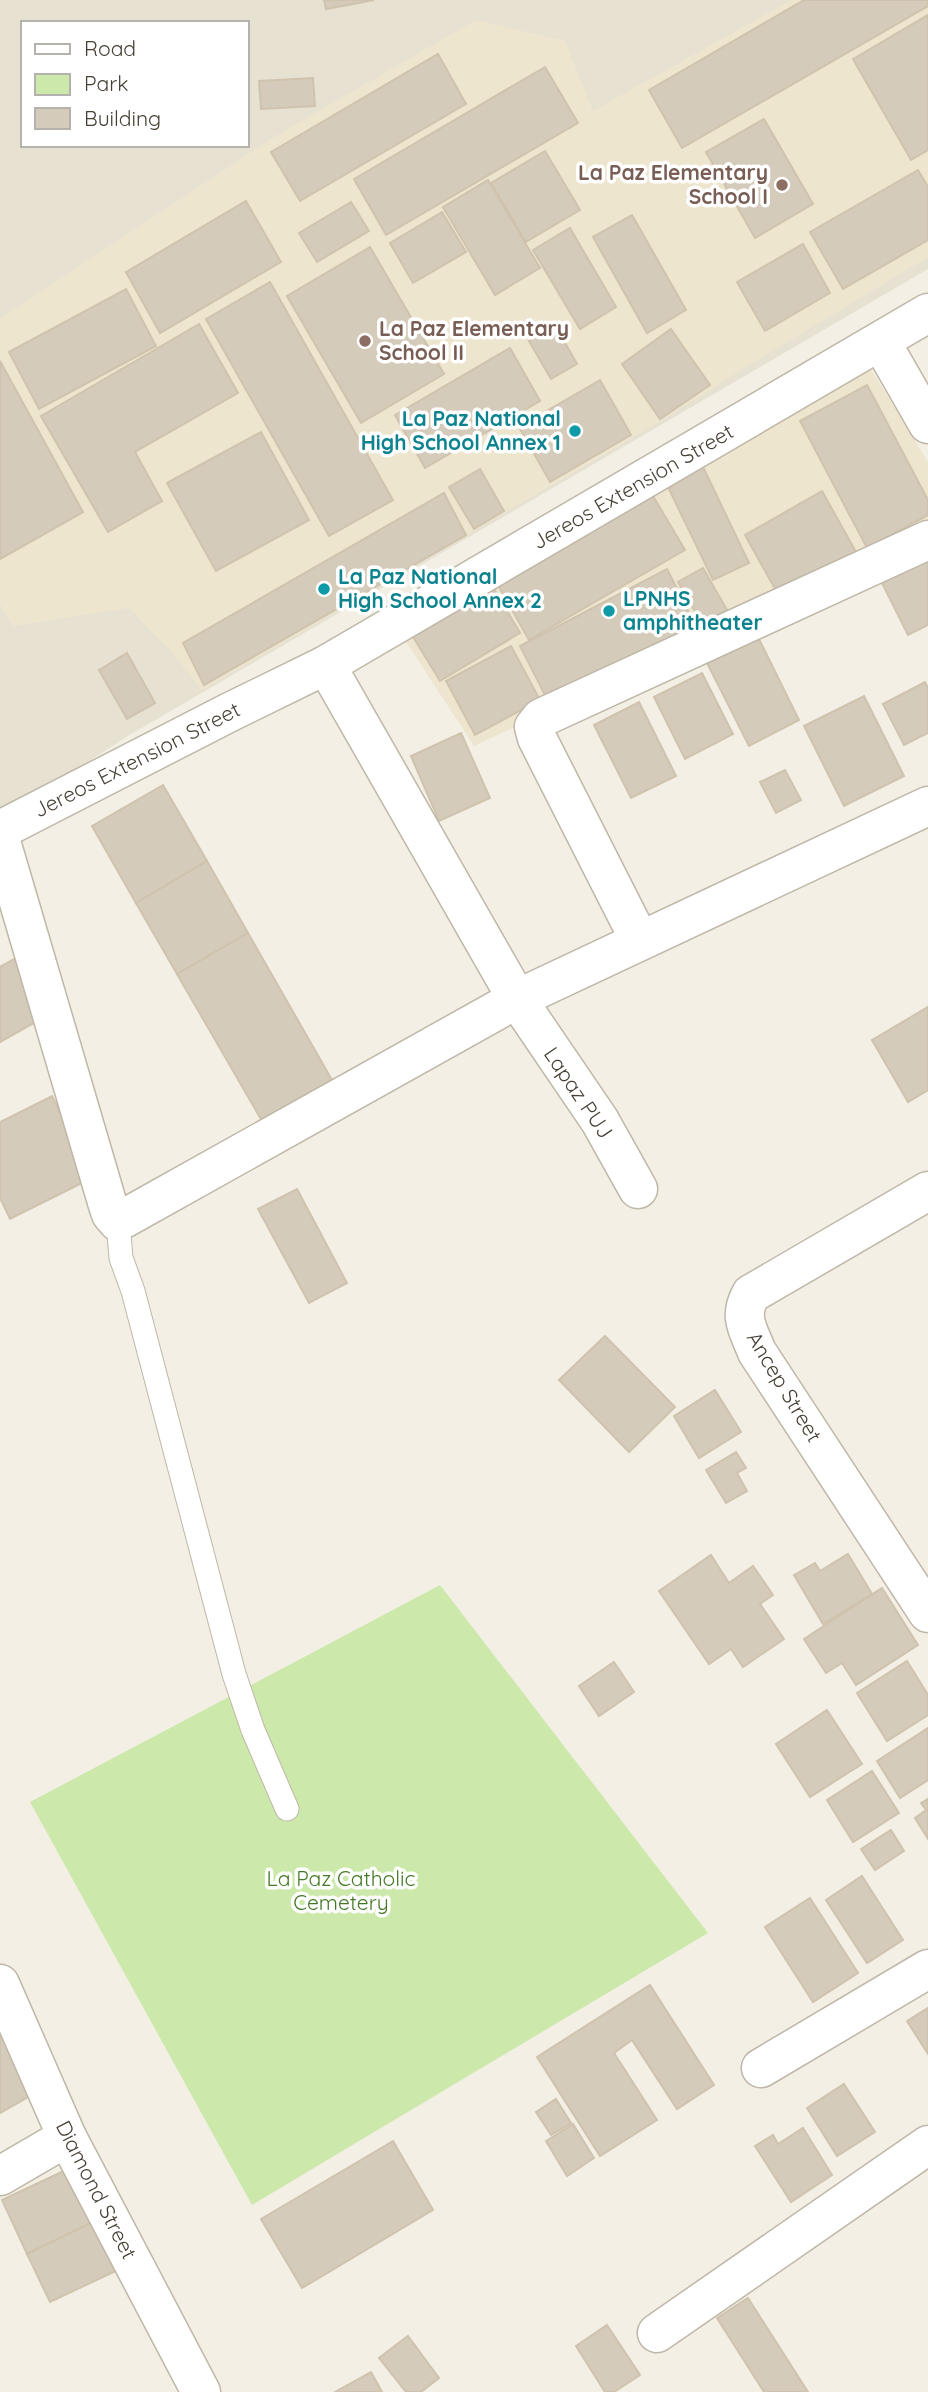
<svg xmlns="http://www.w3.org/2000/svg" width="928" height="2392" font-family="Quicksand,sans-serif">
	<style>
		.residential { fill: #e7e1d2; fill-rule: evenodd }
		.education { fill: #ede5ce }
		.green { fill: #cce9ab }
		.building { fill: #d5cbba; stroke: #d0c3ad; stroke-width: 2 }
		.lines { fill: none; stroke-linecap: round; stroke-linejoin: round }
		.service-casing { stroke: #bfb7a7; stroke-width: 25 }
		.minor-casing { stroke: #bfb7a7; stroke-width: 41 }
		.tertiary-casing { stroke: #bfb7a7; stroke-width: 41 }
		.service { stroke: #fff; stroke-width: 23 }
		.minor { stroke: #fff; stroke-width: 38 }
		.tertiary { stroke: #fff; stroke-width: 38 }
		.education-dot { fill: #8d6e63; stroke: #fff; stroke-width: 2.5 }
		.culture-dot { fill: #0f9aa8; stroke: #fff; stroke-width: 2.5 }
		.labels { text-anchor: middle; stroke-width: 7; stroke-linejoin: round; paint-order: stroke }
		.education-label { font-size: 21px; font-weight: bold; fill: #785e54; stroke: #fff; text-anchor: end }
		.culture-label { font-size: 21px; font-weight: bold; fill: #0d838f; stroke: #fff; text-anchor: start }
		.street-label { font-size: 21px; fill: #463f34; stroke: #fff }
		.park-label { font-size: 21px; fill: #437925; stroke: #fff }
	</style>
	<rect width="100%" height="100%" fill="#f3efe5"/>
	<path class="residential" d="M0,0H928V269L128,736L0,818ZM23,23H247V145H23Z"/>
	<g class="education">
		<polygon points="791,0 928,0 928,257 746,367 651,427 202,690 168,648 129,608 13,626 0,604 0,319 274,137 476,20 565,41 593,111"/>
		<polygon points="870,368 928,462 928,535 474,746 397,628"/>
	</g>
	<polygon class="green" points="440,1585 708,1933 252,2205 30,1802"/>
	<g class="building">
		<polygon points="324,0 374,0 326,9"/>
		<polygon points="804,0 928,0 928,6 682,148 649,90"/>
		<polygon points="928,15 928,150 911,160 853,59"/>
		<polygon points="438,54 466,104 300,201 271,152"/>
		<polygon points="545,67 578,123 386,235 354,179"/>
		<polygon points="313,78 315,106 261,109 259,81"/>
		<polygon points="764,119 813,204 755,238 706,152"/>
		<polygon points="545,151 580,210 526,242 491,183"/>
		<polygon points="918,170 928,187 928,240 843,289 810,232"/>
		<polygon points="488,180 540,268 495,295 443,207"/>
		<polygon points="246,201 281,262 160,333 126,272"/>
		<polygon points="351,202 369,231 317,262 299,233"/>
		<polygon points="442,212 466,252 413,283 390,243"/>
		<polygon points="632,215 686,310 647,333 593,237"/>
		<polygon points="570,228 616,307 580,329 533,250"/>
		<polygon points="803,244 830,293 765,331 737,282"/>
		<polygon points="370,247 444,374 361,423 287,296"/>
		<polygon points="270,282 393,500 329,536 206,319"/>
		<polygon points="126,289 156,346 39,409 9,352"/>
		<polygon points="199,324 238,393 135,452 162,501 108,532 41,416"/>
		<polygon points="555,325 577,364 551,379 529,341"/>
		<polygon points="671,329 710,385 660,419 622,364"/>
		<polygon points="510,348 540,401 425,468 395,415"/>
		<polygon points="0,361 83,512 0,559"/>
		<polygon points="600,380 631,435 550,482 519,427"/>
		<polygon points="867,385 928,500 928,515 867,548 800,421"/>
		<polygon points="261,432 309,520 216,571 167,483"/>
		<polygon points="703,467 749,563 713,580 667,485"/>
		<polygon points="480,469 504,511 474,529 449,487"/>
		<polygon points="822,491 856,552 779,596 745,535"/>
		<polygon points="444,493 466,535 204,685 183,643"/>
		<polygon points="653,496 685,550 529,640 498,585"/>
		<polygon points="928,558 928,625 908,635 881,581"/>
		<polygon points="703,568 727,610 702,624 678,582"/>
		<polygon points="667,569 696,626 549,703 520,646"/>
		<polygon points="493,587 520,633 440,681 412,635"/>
		<polygon points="758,637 799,720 749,746 707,663"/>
		<polygon points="511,646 540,700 475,735 446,681"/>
		<polygon points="127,653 155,703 127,719 99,670"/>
		<polygon points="702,673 733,734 685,759 654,697"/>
		<polygon points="925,682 928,688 928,733 904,745 883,704"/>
		<polygon points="864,696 904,776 844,806 804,726"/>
		<polygon points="639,702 676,776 631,798 594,725"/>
		<polygon points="461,733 490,798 439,821 411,756"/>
		<polygon points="785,770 801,800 776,813 760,782"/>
		<polygon points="163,785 207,861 136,903 92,826"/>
		<polygon points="207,861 248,933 177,974 136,903"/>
		<polygon points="248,933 332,1080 262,1121 177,974"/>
		<polygon points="14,959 46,1016 0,1042 0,967"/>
		<polygon points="928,1007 928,1090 908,1102 872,1040"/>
		<polygon points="52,1096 92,1178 10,1219 0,1198 0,1122"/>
		<polygon points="297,1189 347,1283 309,1303 258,1209"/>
		<polygon points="605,1336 675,1407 629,1452 559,1380"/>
		<polygon points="715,1390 741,1432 699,1458 674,1416"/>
		<polygon points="736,1452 746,1468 737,1473 747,1491 726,1503 706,1470"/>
		<polygon points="848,1554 872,1594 823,1624 794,1575 815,1563 820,1571"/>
		<polygon points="711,1555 729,1583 753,1566 773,1595 760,1604 784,1639 743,1667 731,1649 709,1664 659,1591"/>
		<polygon points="882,1588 918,1645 856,1685 842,1663 826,1673 804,1639"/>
		<polygon points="907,1661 928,1695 928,1715 887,1741 857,1693"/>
		<polygon points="614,1662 634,1692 599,1716 579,1686"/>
		<polygon points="827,1710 862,1764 810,1797 776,1744"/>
		<polygon points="928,1728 928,1780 900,1798 877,1761"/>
		<polygon points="872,1771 899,1813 853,1842 827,1800"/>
		<polygon points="928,1799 928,1839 915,1818 926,1810 921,1803"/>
		<polygon points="891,1830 904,1851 875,1870 861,1849"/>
		<polygon points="862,1876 903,1940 867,1963 826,1900"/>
		<polygon points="810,1898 858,1973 813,2002 765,1927"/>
		<polygon points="650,1985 714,2085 677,2109 632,2040 614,2053 657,2120 600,2156 537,2057"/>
		<polygon points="928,2008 928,2054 907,2021"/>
		<polygon points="0,2024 39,2091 0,2113"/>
		<polygon points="844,2084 875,2132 837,2156 807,2108"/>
		<polygon points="556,2099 571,2123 551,2135 536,2112"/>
		<polygon points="573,2124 594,2158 567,2176 546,2141"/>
		<polygon points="803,2128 832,2175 791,2202 755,2146 773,2135 778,2144"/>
		<polygon points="393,2141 433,2210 302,2288 261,2219"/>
		<polygon points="74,2166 99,2219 27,2254 2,2200"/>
		<polygon points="99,2219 122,2268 50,2302 27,2254"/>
		<polygon points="748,2298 808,2392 764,2392 717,2318"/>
		<polygon points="607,2325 640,2375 614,2392 605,2392 576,2346"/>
		<polygon points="408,2336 439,2378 421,2392 406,2392 379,2358"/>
		<polygon points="371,2372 382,2392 335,2392"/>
	</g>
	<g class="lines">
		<g class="service-casing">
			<polyline id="service" points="118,1222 121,1258 133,1291 234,1674 253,1730 287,1809"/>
		</g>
		<g class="minor-casing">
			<g id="minor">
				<polyline points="881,342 928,424"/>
				<polyline points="326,665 517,999 600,1121 638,1189"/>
				<polyline points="0,838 107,1202 111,1214 118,1222 517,999 928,806"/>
				<polyline points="640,941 537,738 534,727 541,718 928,540"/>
				<path d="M928,1191L751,1294C738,1317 748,1329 757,1352L928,1613"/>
				<polyline points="0,1984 67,2137 201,2392"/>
				<polyline points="761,2068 928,1969"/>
				<polyline points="0,2176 67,2137"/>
				<polyline points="657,2333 928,2145"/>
			</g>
		</g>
		<g class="tertiary-casing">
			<polyline id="tertiary" points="0,830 230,712 326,665 928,313"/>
		</g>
		<use href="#service" class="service"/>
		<use href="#minor" class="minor"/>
		<use href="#tertiary" class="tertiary"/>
	</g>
	<g class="education-dot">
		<circle cx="782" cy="185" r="7"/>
		<circle cx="365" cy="341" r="7"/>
	</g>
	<g class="culture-dot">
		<circle cx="575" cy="431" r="7"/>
		<circle cx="324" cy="589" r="7"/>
		<circle cx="609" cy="611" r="7"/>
	</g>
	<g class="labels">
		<g class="education-label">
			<text x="768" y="180">La Paz Elementary<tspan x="768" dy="24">School I</tspan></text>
			<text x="379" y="336" text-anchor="start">La Paz Elementary<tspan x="379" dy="24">School II</tspan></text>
		</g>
		<g class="culture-label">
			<text x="561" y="426" text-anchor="end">La Paz National<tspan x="561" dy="24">High School Annex 1</tspan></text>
			<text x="338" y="584">La Paz National<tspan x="338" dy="24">High School Annex 2</tspan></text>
			<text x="623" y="606">LPNHS<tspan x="623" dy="24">amphitheater</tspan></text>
		</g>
		<g class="street-label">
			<text transform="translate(633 487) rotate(-30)" y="7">Jereos Extension Street</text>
			<text transform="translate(137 760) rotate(-27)" y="7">Jereos Extension Street</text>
			<text transform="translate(578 1093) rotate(56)" y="7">Lapaz PUJ</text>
			<text transform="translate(784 1387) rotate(59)" y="7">Ancep Street</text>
			<text transform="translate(96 2190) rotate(63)" y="7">Diamond Street</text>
		</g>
		<g class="park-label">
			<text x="341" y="1886">La Paz Catholic<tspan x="341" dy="24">Cemetery</tspan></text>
		</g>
	</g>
	<rect x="21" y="21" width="228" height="126" fill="#ffffff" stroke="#b5b2ae" stroke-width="2"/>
	<rect x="35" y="44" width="35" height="10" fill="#ffffff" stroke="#b5b2ae" stroke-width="2"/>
	<text x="84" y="56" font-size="21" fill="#463f34">Road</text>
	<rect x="35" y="74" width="35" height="21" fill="#cce9ab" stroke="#b5b2ae" stroke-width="2"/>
	<text x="84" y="91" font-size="21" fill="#463f34">Park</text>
	<rect x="35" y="108" width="35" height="21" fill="#d5cbba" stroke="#b5b2ae" stroke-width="2"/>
	<text x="84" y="126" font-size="21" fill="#463f34">Building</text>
</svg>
